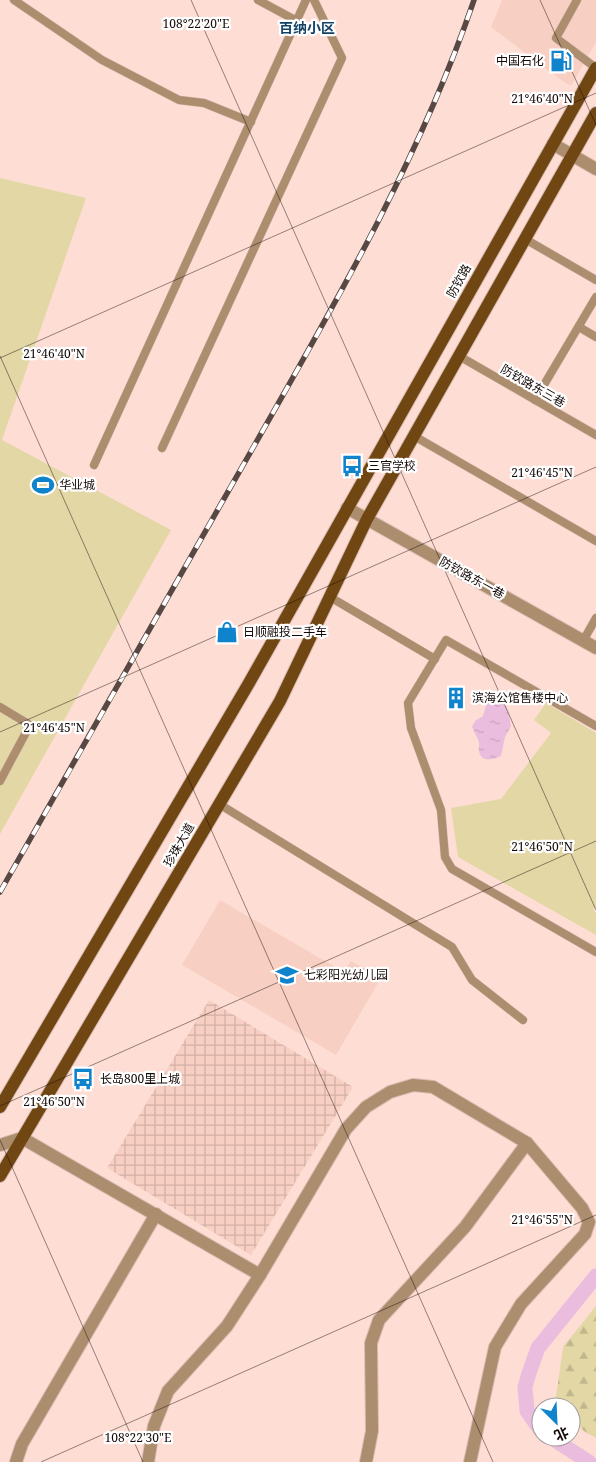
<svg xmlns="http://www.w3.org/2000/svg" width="596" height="1462" font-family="'Noto Serif','Noto Sans SC',serif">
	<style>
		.built { fill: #f7cfc3 }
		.industrial { fill: url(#industrial-grid) }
		.green { fill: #e2d7a5 }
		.forest { fill: url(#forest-firs) }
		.water { fill: url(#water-ripples) }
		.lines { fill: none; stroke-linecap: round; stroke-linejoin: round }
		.canal { stroke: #eabdde; stroke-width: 15 }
		.lane-casing { stroke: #d8bcb3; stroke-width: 9 }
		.street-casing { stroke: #d8bcb3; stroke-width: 14 }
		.primary-casing { stroke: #d8bcb3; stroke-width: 14 }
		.lane { stroke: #ac8d6e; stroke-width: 8 }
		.street { stroke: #ac8d6e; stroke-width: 12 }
		.primary { stroke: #704612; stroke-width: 12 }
		.rail-casing { stroke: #584843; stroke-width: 5.5 }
		.rail { stroke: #fff; stroke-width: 4; stroke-dasharray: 11; stroke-linecap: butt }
		.ticks { fill: none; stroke: #130907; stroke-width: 1; stroke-opacity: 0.45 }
		.labels { text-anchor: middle; stroke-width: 4.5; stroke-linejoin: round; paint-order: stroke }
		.poi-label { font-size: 12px; fill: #130907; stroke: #fff; text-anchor: start }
		.street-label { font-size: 12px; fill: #130907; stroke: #fff }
		.neighbourhood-label { font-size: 14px; font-weight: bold; fill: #114266; stroke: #fff }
		.ticks-label { font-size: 12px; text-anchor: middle; fill: #130907; stroke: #fff; stroke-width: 4.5; stroke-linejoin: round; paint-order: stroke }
	</style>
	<defs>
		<pattern id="industrial-grid" width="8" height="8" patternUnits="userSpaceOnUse" patternTransform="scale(1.25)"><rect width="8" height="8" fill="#f7cfc3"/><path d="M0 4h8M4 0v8" fill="none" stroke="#d3b0a6"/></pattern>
		<pattern id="forest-firs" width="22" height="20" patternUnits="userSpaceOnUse" patternTransform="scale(1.25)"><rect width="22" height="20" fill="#e2d7a5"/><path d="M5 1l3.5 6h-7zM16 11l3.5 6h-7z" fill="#c1b78d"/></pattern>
		<pattern id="water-ripples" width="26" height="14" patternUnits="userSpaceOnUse" patternTransform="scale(1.25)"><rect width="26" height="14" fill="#eabdde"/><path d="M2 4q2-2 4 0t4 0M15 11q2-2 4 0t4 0" fill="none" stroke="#c8a1bd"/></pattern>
	</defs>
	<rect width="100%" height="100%" fill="#feded4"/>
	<g class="built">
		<polygon points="502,0 596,0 596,42 571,86 561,80 491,27"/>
		<polygon points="220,900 344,972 351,961 381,978 336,1055 182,965"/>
	</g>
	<polygon class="industrial" points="209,1000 353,1087 251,1255 107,1168"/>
	<g class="green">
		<polygon points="0,178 86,198 2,440 171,530 0,834"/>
		<polygon points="546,703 596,733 596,907 593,909 596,913 596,935 458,857 451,808 501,799 551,733 534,720"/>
	</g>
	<polygon class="forest" points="596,1306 596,1438 584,1431 571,1419 571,1407 558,1407 555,1404 563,1347"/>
	<path class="water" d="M496,695C506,699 509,715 511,726L505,737L501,756C492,760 480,763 479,750C478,745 480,746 479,742C477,737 474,731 472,727L475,721L483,716L488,699Z"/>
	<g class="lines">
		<g class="canal">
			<polyline points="541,1431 527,1411 525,1387 529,1373 538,1348 596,1276"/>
			<polyline points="550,1437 589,1462"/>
		</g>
		<g class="lane-casing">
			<g id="lane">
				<polyline points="14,0 102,60 179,100 204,103 251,122"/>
				<polyline points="258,0 297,21"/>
				<polyline points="577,0 556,38 596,68"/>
				<polyline points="525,239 596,280"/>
				<polyline points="579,327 596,337"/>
				<polyline points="459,356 596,435"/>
				<polyline points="535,400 596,297"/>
				<polyline points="414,436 596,541"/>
				<polyline points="162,448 342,58 314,0"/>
				<polyline points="94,465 306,0"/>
				<polyline points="330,597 435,659"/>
				<polyline points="583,641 596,618"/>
				<polyline points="0,707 30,725 0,781"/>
				<polyline points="596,726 446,640 408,703 411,728 441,810 445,857 452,869 596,952"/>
				<polyline points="219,804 452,947 472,980 523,1020"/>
			</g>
		</g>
		<g class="street-casing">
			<g id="street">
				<polyline points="553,144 596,169"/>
				<polyline points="347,508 596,648"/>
				<polyline points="0,1145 22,1138 260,1275"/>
				<polyline points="16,1462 22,1444 156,1214"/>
				<polyline points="148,1462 154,1426 168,1391 227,1326 260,1275 346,1129 366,1107 390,1092 413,1085 433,1087 527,1143 582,1208 589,1222 585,1234 521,1304 495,1347 470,1462"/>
				<polyline points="366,1462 372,1431 371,1343 379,1320 465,1227 527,1143"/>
			</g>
		</g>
		<g class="primary-casing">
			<g id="primary">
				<polyline points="0,1107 249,683 596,68"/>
				<polyline points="0,1176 280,701 367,519 596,113"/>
			</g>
		</g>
		<use href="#lane" class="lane"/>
		<use href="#street" class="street"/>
		<use href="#primary" class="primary"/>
		<g class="rail-casing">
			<path id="rail" d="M0,892C85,744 169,595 254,446C336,302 420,158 474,0"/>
		</g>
		<use href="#rail" class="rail"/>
	</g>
	<path class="ticks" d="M191,0L596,910M540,0L596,125M0,356L493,1462M0,358L596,93M0,732L596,467M0,1106L596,841M0,1140L143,1462M41,1462L596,1215"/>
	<defs>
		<g id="fuel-bare" transform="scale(1.725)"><path d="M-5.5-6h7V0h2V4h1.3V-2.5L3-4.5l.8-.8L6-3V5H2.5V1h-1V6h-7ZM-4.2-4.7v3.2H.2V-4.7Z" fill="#0f83cc" stroke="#fff" stroke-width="2.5" paint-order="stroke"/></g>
		<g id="bus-bare" transform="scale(1.725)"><path d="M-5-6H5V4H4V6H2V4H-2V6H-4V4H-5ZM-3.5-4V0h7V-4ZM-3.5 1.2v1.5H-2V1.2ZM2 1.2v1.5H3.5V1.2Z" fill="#0f83cc" stroke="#fff" stroke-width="2.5" paint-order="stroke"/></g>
		<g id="stadium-bare" transform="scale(1.725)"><path d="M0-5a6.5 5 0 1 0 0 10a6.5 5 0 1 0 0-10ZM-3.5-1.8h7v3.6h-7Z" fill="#0f83cc" stroke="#fff" stroke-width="2.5" paint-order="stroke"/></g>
		<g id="shop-bare" transform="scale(1.725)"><path d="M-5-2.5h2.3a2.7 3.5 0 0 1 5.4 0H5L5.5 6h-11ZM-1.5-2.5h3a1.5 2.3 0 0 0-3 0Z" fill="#0f83cc" stroke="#fff" stroke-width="2.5" paint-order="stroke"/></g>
		<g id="building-bare" transform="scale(1.725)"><path d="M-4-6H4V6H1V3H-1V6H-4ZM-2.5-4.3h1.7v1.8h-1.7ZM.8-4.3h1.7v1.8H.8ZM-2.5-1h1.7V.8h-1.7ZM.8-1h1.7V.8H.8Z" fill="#0f83cc" stroke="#fff" stroke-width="2.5" paint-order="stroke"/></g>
		<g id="school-bare" transform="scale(1.725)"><path d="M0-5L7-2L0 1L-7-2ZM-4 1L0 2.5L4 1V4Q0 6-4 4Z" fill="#0f83cc" stroke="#fff" stroke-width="2.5" paint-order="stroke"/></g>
	</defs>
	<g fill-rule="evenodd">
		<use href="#fuel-bare" x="561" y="61"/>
		<use href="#bus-bare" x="352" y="466"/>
		<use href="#stadium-bare" x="43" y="485"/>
		<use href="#shop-bare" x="227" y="632"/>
		<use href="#building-bare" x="456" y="698"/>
		<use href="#school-bare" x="287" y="975"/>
		<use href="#bus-bare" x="83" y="1079"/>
	</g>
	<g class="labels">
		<g class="poi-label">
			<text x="544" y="65" text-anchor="end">中国石化</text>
			<text x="368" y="470">三官学校</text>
			<text x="59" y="489">华业城</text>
			<text x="243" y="636">日顺融投二手车</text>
			<text x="472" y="702">滨海公馆售楼中心</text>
			<text x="304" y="979">七彩阳光幼儿园</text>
			<text x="100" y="1083">长岛800里上城</text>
		</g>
		<g class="street-label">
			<text transform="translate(459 281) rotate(-61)" y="4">防钦路</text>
			<text transform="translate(533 386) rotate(30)" y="4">防钦路东三巷</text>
			<text transform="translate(472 578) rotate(29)" y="4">防钦路东一巷</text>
			<text transform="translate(179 845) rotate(-60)" y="4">珍珠大道</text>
		</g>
		<g class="neighbourhood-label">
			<text x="307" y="33">百纳小区</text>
		</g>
	</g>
	<g class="ticks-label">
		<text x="196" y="28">108°22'20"E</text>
		<text x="542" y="103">21°46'40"N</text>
		<text x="54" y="358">21°46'40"N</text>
		<text x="542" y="477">21°46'45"N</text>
		<text x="54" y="732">21°46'45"N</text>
		<text x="542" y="851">21°46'50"N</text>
		<text x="54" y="1106">21°46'50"N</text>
		<text x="542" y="1224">21°46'55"N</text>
		<text x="138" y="1442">108°22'30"E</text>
	</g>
	<g transform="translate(556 1422) rotate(156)"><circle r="24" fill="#ffffff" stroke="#a19d9c"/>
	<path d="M0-4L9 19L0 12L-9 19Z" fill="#0f83cc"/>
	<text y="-8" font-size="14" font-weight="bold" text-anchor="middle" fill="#130907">北</text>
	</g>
</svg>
